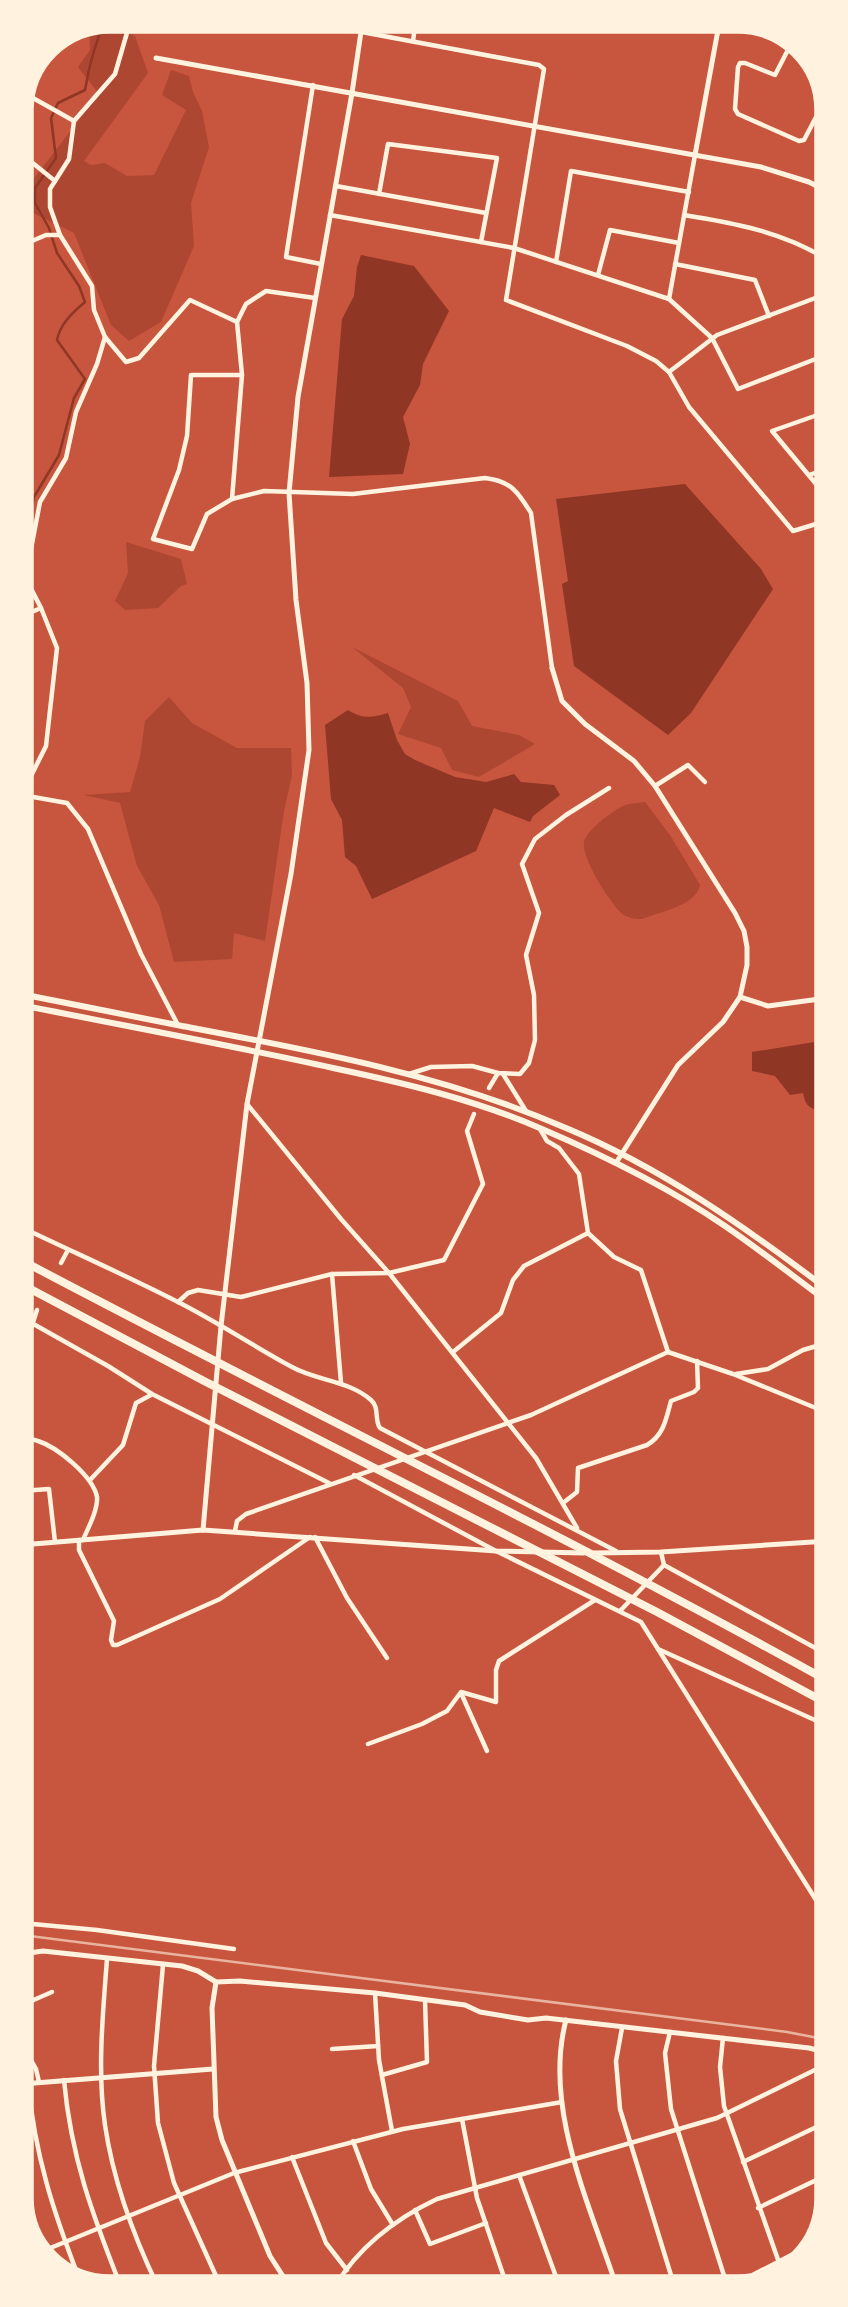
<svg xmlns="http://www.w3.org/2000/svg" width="848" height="2307" font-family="'Nunito Sans',sans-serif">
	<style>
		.green { fill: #ae4732 }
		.water { fill: #8f3625 }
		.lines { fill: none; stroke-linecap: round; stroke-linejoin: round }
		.stream { stroke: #8f3625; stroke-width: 2.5 }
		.minor { stroke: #fff3e0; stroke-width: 4.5 }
		.tertiary { stroke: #fff3e0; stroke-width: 5 }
		.primary { stroke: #fff3e0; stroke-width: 6 }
		.motorway { stroke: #fff3e0; stroke-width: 8 }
		.rail { stroke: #e9b49f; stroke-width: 2.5 }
		.rim { fill: none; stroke: #fff3e0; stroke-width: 3.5 }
	</style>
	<rect width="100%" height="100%" fill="#c8553d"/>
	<g class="green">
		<polygon points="103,22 135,36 148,73 84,161 91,165 105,163 127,176 154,175 186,110 162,95 171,70 189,76 193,92 202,111 209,147 191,203 194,246 161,322 129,341 111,325 74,233 29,211 22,194 99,94 78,67 90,50 89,28"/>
		<polygon points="126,542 181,559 187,584 181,586 158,608 125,610 115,601 128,573"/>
		<polygon points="352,647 458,701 472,726 519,735 535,744 479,777 452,770 441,748 398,734 411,707 403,688"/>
		<polygon points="169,697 192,723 237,748 291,748 292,775 284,811 265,941 234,933 232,959 174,962 159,905 137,866 120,803 84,795 130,792 140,757 145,721"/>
		<path d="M645,802L670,835L700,885C696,906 659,912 642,919C635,919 627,918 621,913C610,902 581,858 584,842C587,830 612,811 623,806C629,803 638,803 645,802Z"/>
	</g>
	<g class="water">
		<polygon points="361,255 414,266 449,311 423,364 420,385 403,417 410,444 403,474 329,477 342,319 354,296 357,267"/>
		<polygon points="685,484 761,569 773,589 691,713 668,735 574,666 562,584 568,581 556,499"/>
		<path d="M348,710C362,719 372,718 388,713L397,740L405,754L415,760L455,777L486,782L514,774L521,782L554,785L560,795L533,816L530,822L494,808L476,851L372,899L356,866L345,857L342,820L331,799L325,725Z"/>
		<path d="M827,1040V1116C816,1105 807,1114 803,1093L790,1095L775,1076L752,1071V1052Z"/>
	</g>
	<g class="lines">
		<path class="stream" d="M20,553L23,550L34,497L59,455L74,398L85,379L57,340C60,324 73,312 85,302L79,286L57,253L49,228L35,203V188L56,158L51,118L58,103L85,90C89,66 95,43 105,21"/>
		<g class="minor">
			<polyline points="131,19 115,74 74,121 69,159 50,189 50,207 60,235 92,286 94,310 105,337 126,362 139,358 190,300 237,322"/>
			<polyline points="292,19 539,65 544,69 506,300 627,346 656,361 669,372 689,407 793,531 826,521"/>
			<polyline points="793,40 775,75 745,63 740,63 738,67 735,109 738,114 799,141 804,140 826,98"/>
			<polyline points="413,41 416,19"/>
			<polyline points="313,85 286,257 321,264"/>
			<polyline points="24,93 74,121"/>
			<polyline points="20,171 29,160 55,181"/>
			<polyline points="336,186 486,213"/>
			<polyline points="379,194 388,144 497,158 481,242"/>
			<polyline points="330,215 514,248 669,299 712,338 738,389 826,355"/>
			<path d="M684,215C734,223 783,232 826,259"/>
			<polyline points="20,227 32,241 46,235 60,235"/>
			<polyline points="556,262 571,171 689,192"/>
			<polyline points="675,264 755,280 769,316"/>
			<polyline points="598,275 610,230 679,243"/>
			<polyline points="669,299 695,155"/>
			<polyline points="669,372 717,335 826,294"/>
			<path d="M242,375H191L187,436L179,470L153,539L192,549L207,514L232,499L264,491L353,494L485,478C511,481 518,492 531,513L552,668"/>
			<polyline points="826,412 772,431 826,496"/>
			<polyline points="809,475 826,469"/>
			<polyline points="232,499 242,375 237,322 246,304 266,291 315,298"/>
			<polyline points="20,567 41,608 57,648 46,746 21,796"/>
			<polyline points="23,570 31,549 40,502 66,458 76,412 97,364 105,337"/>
			<polyline points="20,617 41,608"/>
			<polyline points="655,786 688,765 705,782"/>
			<polyline points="22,795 67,803 88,829 141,954 178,1025"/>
			<polyline points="409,1074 431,1067 472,1066 498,1073 520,1074 529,1063 535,1040 534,995 526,955 539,913 522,864 535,839 566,815 609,788"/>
			<polyline points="503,1074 526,1111"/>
			<polyline points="489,1088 498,1073"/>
			<polyline points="247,1104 341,1219 389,1273 536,1458 577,1528"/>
			<polyline points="540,1129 547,1141 559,1148 579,1174 588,1233 614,1257 641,1270 668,1352"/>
			<path d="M21,1227C73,1252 125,1275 176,1301C216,1321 253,1346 292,1367C317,1381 348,1380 371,1400C380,1408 374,1420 380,1428L616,1551"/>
			<polyline points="61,1263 68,1250"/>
			<polyline points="332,1274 341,1383"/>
			<polyline points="178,1302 188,1293 198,1290 241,1297 332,1274 389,1273 444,1260 483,1184 467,1131 474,1114"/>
			<polyline points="21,1317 108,1366 152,1394 329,1483"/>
			<polyline points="453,1352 501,1313 513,1280 524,1266 588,1233"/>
			<polyline points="21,1359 37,1310"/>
			<polyline points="736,1374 768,1369 803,1350 827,1343"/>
			<path d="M21,1438C27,1439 33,1439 38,1441C57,1447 93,1476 97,1497C98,1510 88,1528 83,1540"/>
			<polyline points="354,1475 496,1551 641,1622 828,1919"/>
			<polyline points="90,1480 123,1445 136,1403 151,1395"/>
			<polyline points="21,1491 49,1489 55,1542"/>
			<path d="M563,1503L577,1492L578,1468L647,1445C664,1435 666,1419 671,1401L694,1392L698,1388L697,1361"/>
			<polyline points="235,1531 237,1521 246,1514 531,1415 668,1352 733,1374 828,1413"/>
			<polyline points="315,1537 347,1598 387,1658"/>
			<polyline points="79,1540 79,1550 114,1621 111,1640 113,1645 117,1645 220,1599 310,1537"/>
			<polyline points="661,1552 664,1565 828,1655"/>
			<polyline points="620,1611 664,1565"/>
			<polyline points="658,1649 828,1726"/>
			<polyline points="461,1693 487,1751"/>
			<polyline points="368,1744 422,1724 447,1711 461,1692 496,1702 496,1670 499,1661 595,1600"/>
			<polyline points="22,1789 27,1799 22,1802"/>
			<polyline points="22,1923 97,1930 234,1949"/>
			<path d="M107,1959C103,2013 97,2070 105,2125C113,2180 134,2237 158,2287"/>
			<polyline points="163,1965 154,2066 158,2123 174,2183 221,2287"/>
			<polyline points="375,1993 379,2060 392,2131"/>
			<polyline points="22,2005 52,1992"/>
			<polyline points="622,2028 616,2061 620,2109 674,2285"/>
			<polyline points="670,2032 665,2053 671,2109 727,2285"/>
			<polyline points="723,2038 720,2067 724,2106 782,2271"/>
			<polyline points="22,2044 36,2069 39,2082"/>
			<polyline points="332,2049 378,2046"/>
			<polyline points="382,2075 427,2062 425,2000"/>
			<path d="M64,2080C71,2158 93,2216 121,2287"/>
			<path d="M28,2083C35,2155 53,2211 79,2278"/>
			<polyline points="462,2119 477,2198 507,2286"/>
			<polyline points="353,2141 371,2189 393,2225"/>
			<polyline points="292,2157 326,2243 347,2270"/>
			<polyline points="743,2162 829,2121"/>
			<polyline points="519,2175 559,2285"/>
			<polyline points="758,2208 829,2174"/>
			<polyline points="415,2210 430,2244 486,2223"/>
			<polyline points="43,2251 234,2173 403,2129 562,2102"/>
			<path d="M335,2286C359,2247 397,2218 437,2199L717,2118L829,2063"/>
			<polyline points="273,2287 284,2280"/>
		</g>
		<g class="tertiary">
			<polyline points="156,58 761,167 809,182 826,191"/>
			<polyline points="695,155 720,19"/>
			<polyline points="552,668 562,701 585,724 634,761 655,786 735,913 744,931 747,947 747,965 740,997 723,1022 678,1065 616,1163"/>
			<polyline points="740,997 768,1006 827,998"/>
			<polyline points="203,1530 221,1326 247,1104 291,874 309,750 307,683 296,600 289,493 298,397 352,93 361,32 360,19"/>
			<polyline points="21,1545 203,1530 496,1551 584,1553"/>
			<polyline points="594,1553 661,1552 828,1541"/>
			<polyline points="22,1954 43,1951 182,1966 198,1971 216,1982 240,1981 375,1993 465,2005 480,2012 528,2020 546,2018 809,2048 829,2053"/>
			<polyline points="216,1982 212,2008 216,2117 222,2140 270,2256 290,2287"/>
			<path d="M566,2020C543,2107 589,2203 616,2285"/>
			<polyline points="22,2084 213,2069"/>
			<polyline points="734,2285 813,2244"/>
		</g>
		<g class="primary">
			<path d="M21,994C73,1004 125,1015 177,1025C309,1050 442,1074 566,1128C662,1168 745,1227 827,1289"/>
			<path d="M21,1005C125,1026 229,1045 333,1068C404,1083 476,1100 542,1129C605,1156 668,1187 725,1226C760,1250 793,1276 827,1301"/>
		</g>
		<g class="motorway">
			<path d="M21,1260C289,1402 563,1534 828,1681"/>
			<polyline points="21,1284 204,1381 657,1612 828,1704"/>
		</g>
		<polyline class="rail" points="22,1935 787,2032 829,2040"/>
	</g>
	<path d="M0 0H848V2307H0ZM110 32H738A78 78 0 0 1 816 110V2198A78 78 0 0 1 738 2276H110A78 78 0 0 1 32 2198V110A78 78 0 0 1 110 32Z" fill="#fff3e0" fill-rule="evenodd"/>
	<path class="rim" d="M110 32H738A78 78 0 0 1 816 110V2198A78 78 0 0 1 738 2276H110A78 78 0 0 1 32 2198V110A78 78 0 0 1 110 32Z"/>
</svg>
